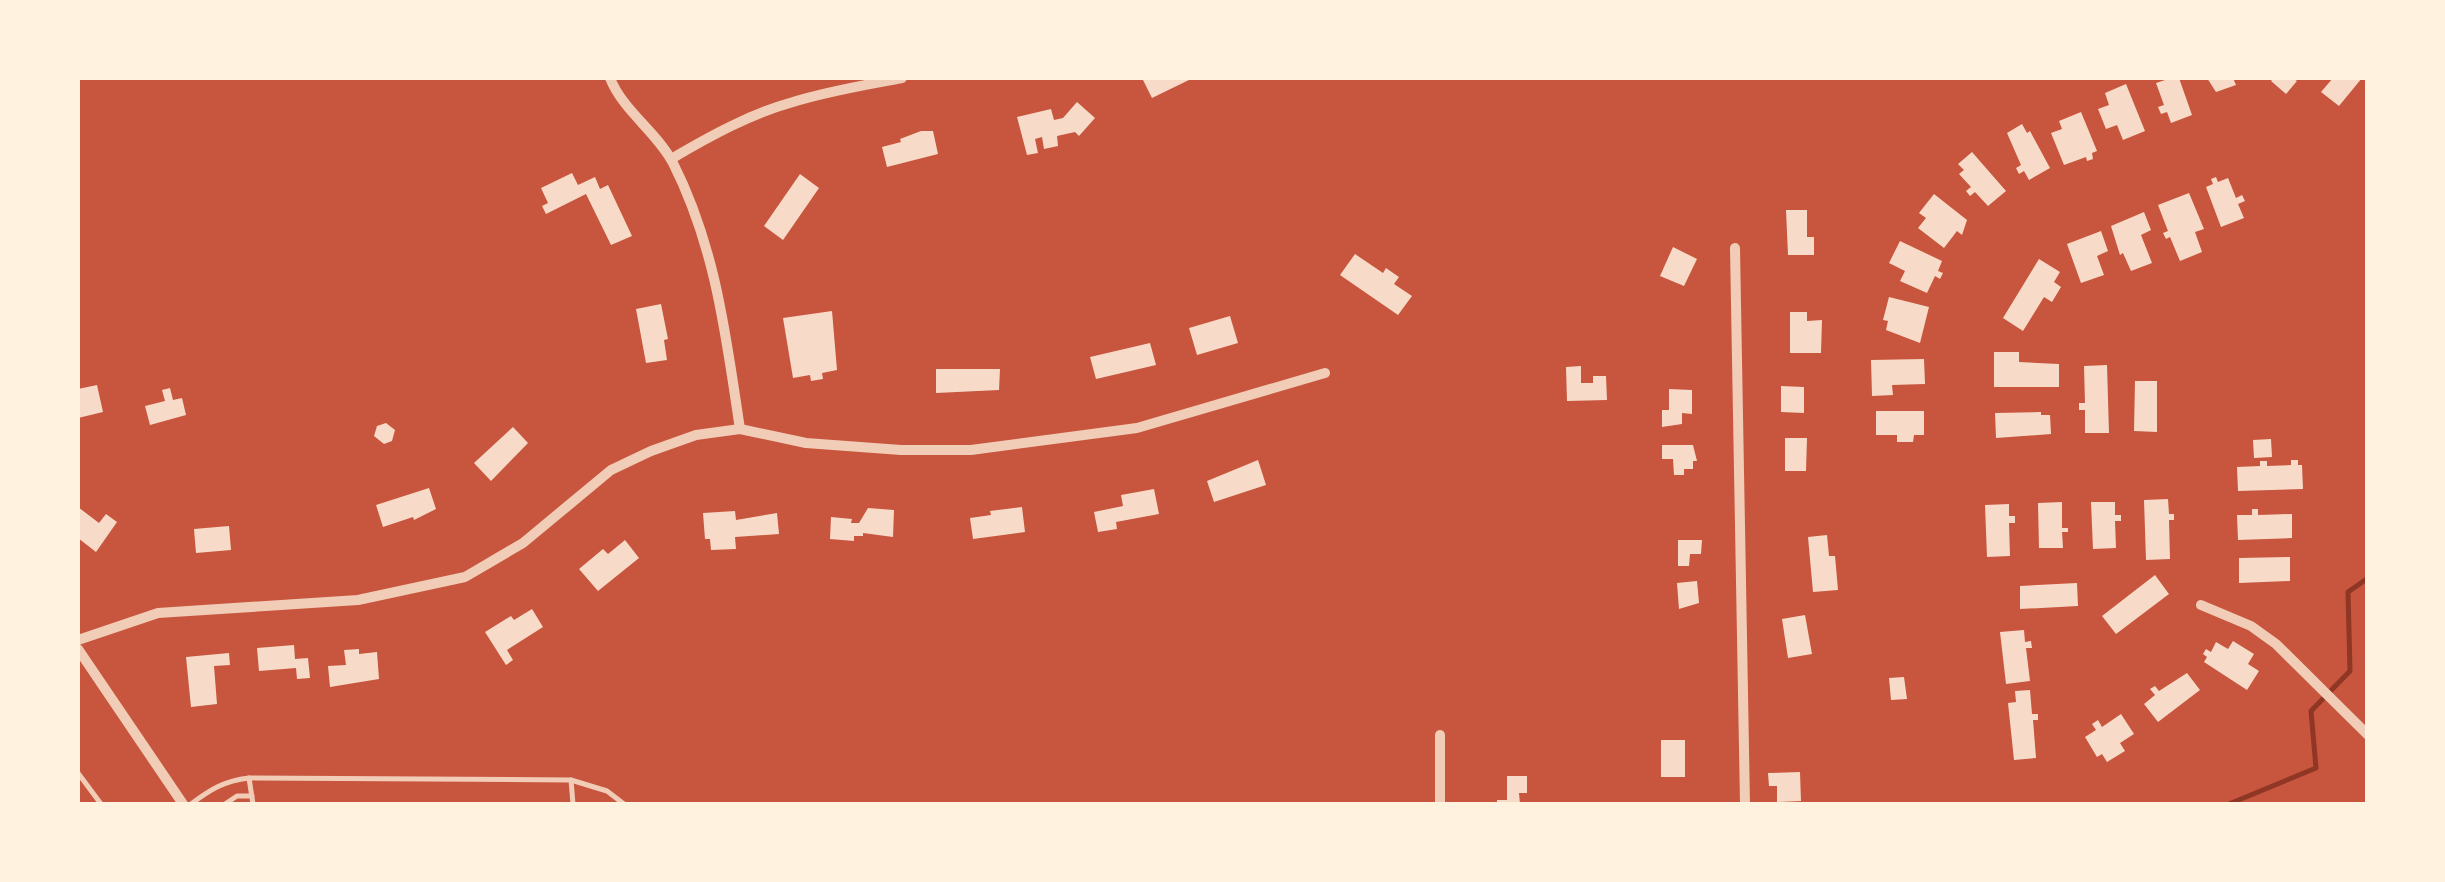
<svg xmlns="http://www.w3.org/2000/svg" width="2445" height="882" font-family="'Work Sans',sans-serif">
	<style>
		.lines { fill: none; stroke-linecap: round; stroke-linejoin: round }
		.stream { stroke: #8f3625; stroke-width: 5 }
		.building { fill: #f7dbc8 }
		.service { stroke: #f1ccb7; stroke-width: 5 }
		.minor { stroke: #f1ccb7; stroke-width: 10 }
	</style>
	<rect width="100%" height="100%" fill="#c8553d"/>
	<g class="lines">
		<polyline class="stream" points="2229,804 2316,768 2311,711 2350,671 2348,592 2368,578"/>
	</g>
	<g class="building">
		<polygon points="1142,78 1193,78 1152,98"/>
		<polygon points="2171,78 2179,78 2192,115 2171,123 2167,112 2161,114 2158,107 2164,105 2156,83"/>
		<polygon points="2207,78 2233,78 2236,85 2216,92"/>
		<polygon points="2274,78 2292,78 2297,81 2286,94 2271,81"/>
		<polygon points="2333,78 2362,78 2339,106 2321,92"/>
		<polygon points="2126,84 2145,131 2123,140 2117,125 2106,129 2098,109 2109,105 2105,93"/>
		<polygon points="1077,102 1095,118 1079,136 1075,132 1057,136 1058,146 1044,149 1042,137 1035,139 1038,153 1027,155 1017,117 1051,109 1054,120 1063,118"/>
		<polygon points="2081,112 2097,151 2092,153 2093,159 2087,161 2086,157 2064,165 2051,133 2062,129 2059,121"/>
		<polygon points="2022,124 2027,133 2030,131 2050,168 2029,180 2024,171 2019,174 2016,168 2021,165 2007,133"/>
		<polygon points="921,131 933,131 938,154 887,167 882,147 901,142 900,139"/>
		<polygon points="1972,152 2006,191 1988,206 1975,192 1970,196 1966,191 1971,187 1959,174 1964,170 1958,164"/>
		<polygon points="572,173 578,185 595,177 600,189 608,185 632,236 611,245 586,194 546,214 542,206 548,203 541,188"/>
		<polygon points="800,174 819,188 783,240 764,226"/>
		<polygon points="2216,177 2218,182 2228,178 2236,198 2242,195 2245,201 2238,204 2244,218 2221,227 2206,187 2213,184 2211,179"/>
		<polygon points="2189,193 2204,229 2195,232 2202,252 2180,261 2170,237 2166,239 2163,233 2168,231 2158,205"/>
		<polygon points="1934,194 1967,220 1962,235 1957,231 1944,248 1918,228 1926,218 1919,213"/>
		<polygon points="1786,210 1807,210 1807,237 1814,237 1814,255 1788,255"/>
		<polygon points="2144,212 2151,230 2141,235 2152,263 2131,271 2123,253 2120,255 2111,226"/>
		<polygon points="2101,231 2108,251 2097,256 2104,275 2081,283 2067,244"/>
		<polygon points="1900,241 1942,261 1938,271 1943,273 1940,279 1935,276 1927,293 1900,281 1905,271 1889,263"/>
		<polygon points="1673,247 1697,259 1684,286 1660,276"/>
		<polygon points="1355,254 1383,273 1386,268 1399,277 1394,284 1412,296 1398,315 1340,275"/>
		<polygon points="2039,259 2060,272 2054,282 2061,287 2052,302 2044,297 2023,331 2003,318"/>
		<polygon points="1889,297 1929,307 1920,343 1886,330 1888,321 1883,320"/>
		<polygon points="661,304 668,339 664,340 667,360 646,363 636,309"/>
		<polygon points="832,311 837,370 822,373 823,379 811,381 810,375 793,378 783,318"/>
		<polygon points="1790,312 1807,312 1807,321 1822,320 1821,353 1790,353"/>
		<polygon points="1230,316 1238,343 1197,355 1189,328"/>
		<polygon points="1150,343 1156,365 1096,379 1090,357"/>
		<polygon points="1994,352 2019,352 2019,362 2059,364 2059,387 1994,387"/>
		<polygon points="1924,359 1925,384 1892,385 1893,395 1872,396 1871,360"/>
		<polygon points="2107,365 2109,433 2085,433 2085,410 2079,410 2079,403 2085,403 2084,366"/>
		<polygon points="1581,366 1581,383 1593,383 1593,376 1606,376 1607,400 1567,401 1566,367"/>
		<polygon points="936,369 1000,369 999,390 936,393"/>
		<polygon points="2135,381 2157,381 2157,432 2134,431"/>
		<polygon points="97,385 103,412 78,418 78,389"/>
		<polygon points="1781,386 1804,387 1804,413 1781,412"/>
		<polygon points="170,388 173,400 182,398 186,415 150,425 145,406 165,401 162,390"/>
		<polygon points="1669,389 1692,390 1692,414 1682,413 1682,424 1662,427 1662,410 1669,410"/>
		<polygon points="1876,411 1924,411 1924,435 1914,435 1913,442 1897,442 1897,435 1876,435"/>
		<polygon points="2041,412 2041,415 2050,415 2051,434 1996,438 1995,413"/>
		<polygon points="386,423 395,430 392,441 384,444 374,436 377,426"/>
		<polygon points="513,427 528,443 491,481 474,463"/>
		<polygon points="1785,438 1807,438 1806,471 1785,471"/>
		<polygon points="2271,439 2272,457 2254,458 2253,440"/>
		<polygon points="1662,445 1693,445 1697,461 1693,461 1693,469 1684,469 1684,475 1674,475 1673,459 1662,459"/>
		<polygon points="1258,460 1266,485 1214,502 1207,481"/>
		<polygon points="2291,460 2298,460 2298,465 2302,465 2303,489 2238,491 2237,467 2260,466 2260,461 2267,461 2267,466 2291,465"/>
		<polygon points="429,488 436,509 414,520 413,517 383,527 376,505"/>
		<polygon points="1154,489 1159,514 1116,522 1117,529 1098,532 1094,512 1123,506 1121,495"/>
		<polygon points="2168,499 2169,514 2174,514 2174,520 2169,520 2170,559 2146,560 2144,500"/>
		<polygon points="2062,502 2062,528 2068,528 2068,532 2062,532 2063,548 2039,548 2038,503"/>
		<polygon points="2091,502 2115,502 2115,515 2121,515 2121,521 2115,521 2116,548 2093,549"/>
		<polygon points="2009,504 2009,516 2015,516 2015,523 2009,523 2010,556 1987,557 1985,505"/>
		<polygon points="78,507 99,523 106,514 117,522 96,552 78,538"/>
		<polygon points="1022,507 1025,532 973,539 970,518 991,515 990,511"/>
		<polygon points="868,508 894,510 893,537 863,533 863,536 854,536 854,541 830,539 831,517 852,519 851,523 859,523"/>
		<polygon points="2252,509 2258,509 2258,515 2292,514 2292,538 2238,540 2237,515 2252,515"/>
		<polygon points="735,511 736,520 777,513 779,534 735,537 736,549 711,550 710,539 705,539 703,513"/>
		<polygon points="229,526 231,550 196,553 194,529"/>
		<polygon points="1827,535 1829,556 1835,556 1838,590 1813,592 1808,537"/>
		<polygon points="625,540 639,558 598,591 579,569 603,549 608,554"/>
		<polygon points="1678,540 1702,540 1701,554 1690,554 1689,566 1678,566"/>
		<polygon points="2290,557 2290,581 2239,583 2239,558"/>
		<polygon points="2155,575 2169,594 2116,634 2102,616"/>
		<polygon points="1697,581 1699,603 1679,609 1677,583"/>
		<polygon points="2077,583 2078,606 2020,609 2020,586"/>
		<polygon points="532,609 543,627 507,650 513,660 506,665 485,632 511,616 514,620"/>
		<polygon points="1805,615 1812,654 1788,658 1782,619"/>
		<polygon points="2024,630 2025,642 2031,641 2032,648 2026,648 2030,681 2006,684 2000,632"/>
		<polygon points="2233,641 2254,654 2248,664 2259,671 2247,690 2204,662 2207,657 2203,654 2206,649 2211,652 2216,642 2228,649"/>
		<polygon points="294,645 295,659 308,658 310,678 297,679 296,668 259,671 257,648"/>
		<polygon points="359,649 359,654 377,652 379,679 330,687 328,666 346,665 344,650"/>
		<polygon points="229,653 230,665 214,666 217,704 191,707 186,657"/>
		<polygon points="2187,673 2200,690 2158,722 2144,704 2155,695 2150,689 2155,686 2159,691"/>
		<polygon points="1904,677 1907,699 1891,700 1889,678"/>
		<polygon points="2030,690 2032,714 2038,714 2038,720 2033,720 2036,758 2014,760 2008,703 2016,702 2015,691"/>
		<polygon points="2121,714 2134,734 2120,743 2125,751 2107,762 2102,754 2097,757 2085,737 2096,730 2092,724 2098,720 2102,727"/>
		<rect x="1661" y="740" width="24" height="37"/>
		<polygon points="1800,772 1801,801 1777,802 1777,786 1769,786 1768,773"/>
		<polygon points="1507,776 1527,776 1527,793 1519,793 1520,804 1497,804 1497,800 1507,800"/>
	</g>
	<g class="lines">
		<g class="service">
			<polyline points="78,773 101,804"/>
			<polyline points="249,778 253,804"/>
			<polyline points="571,780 573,804"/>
			<path d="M191,804C211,789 224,781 249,778L571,780L607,791L624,804"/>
			<polyline points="225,804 237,796 252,796"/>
		</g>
		<g class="minor">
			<path d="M610,78C623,111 657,132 673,163C716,248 726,337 740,429"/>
			<path d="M671,159C710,136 750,114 793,102C828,91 866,85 902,78"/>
			<polyline points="1735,248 1745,804"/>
			<polyline points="2201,605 2251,626 2276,644 2368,735"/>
			<polyline points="78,640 158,613 358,600 465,577 523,543 611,470 651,451 696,435 740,429 806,443 901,450 971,450 1137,428 1325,373"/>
			<polyline points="78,649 183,804"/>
			<polyline points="1440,804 1440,735"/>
		</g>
	</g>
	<rect width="2445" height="882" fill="none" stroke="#fff3e0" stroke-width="160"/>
</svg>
